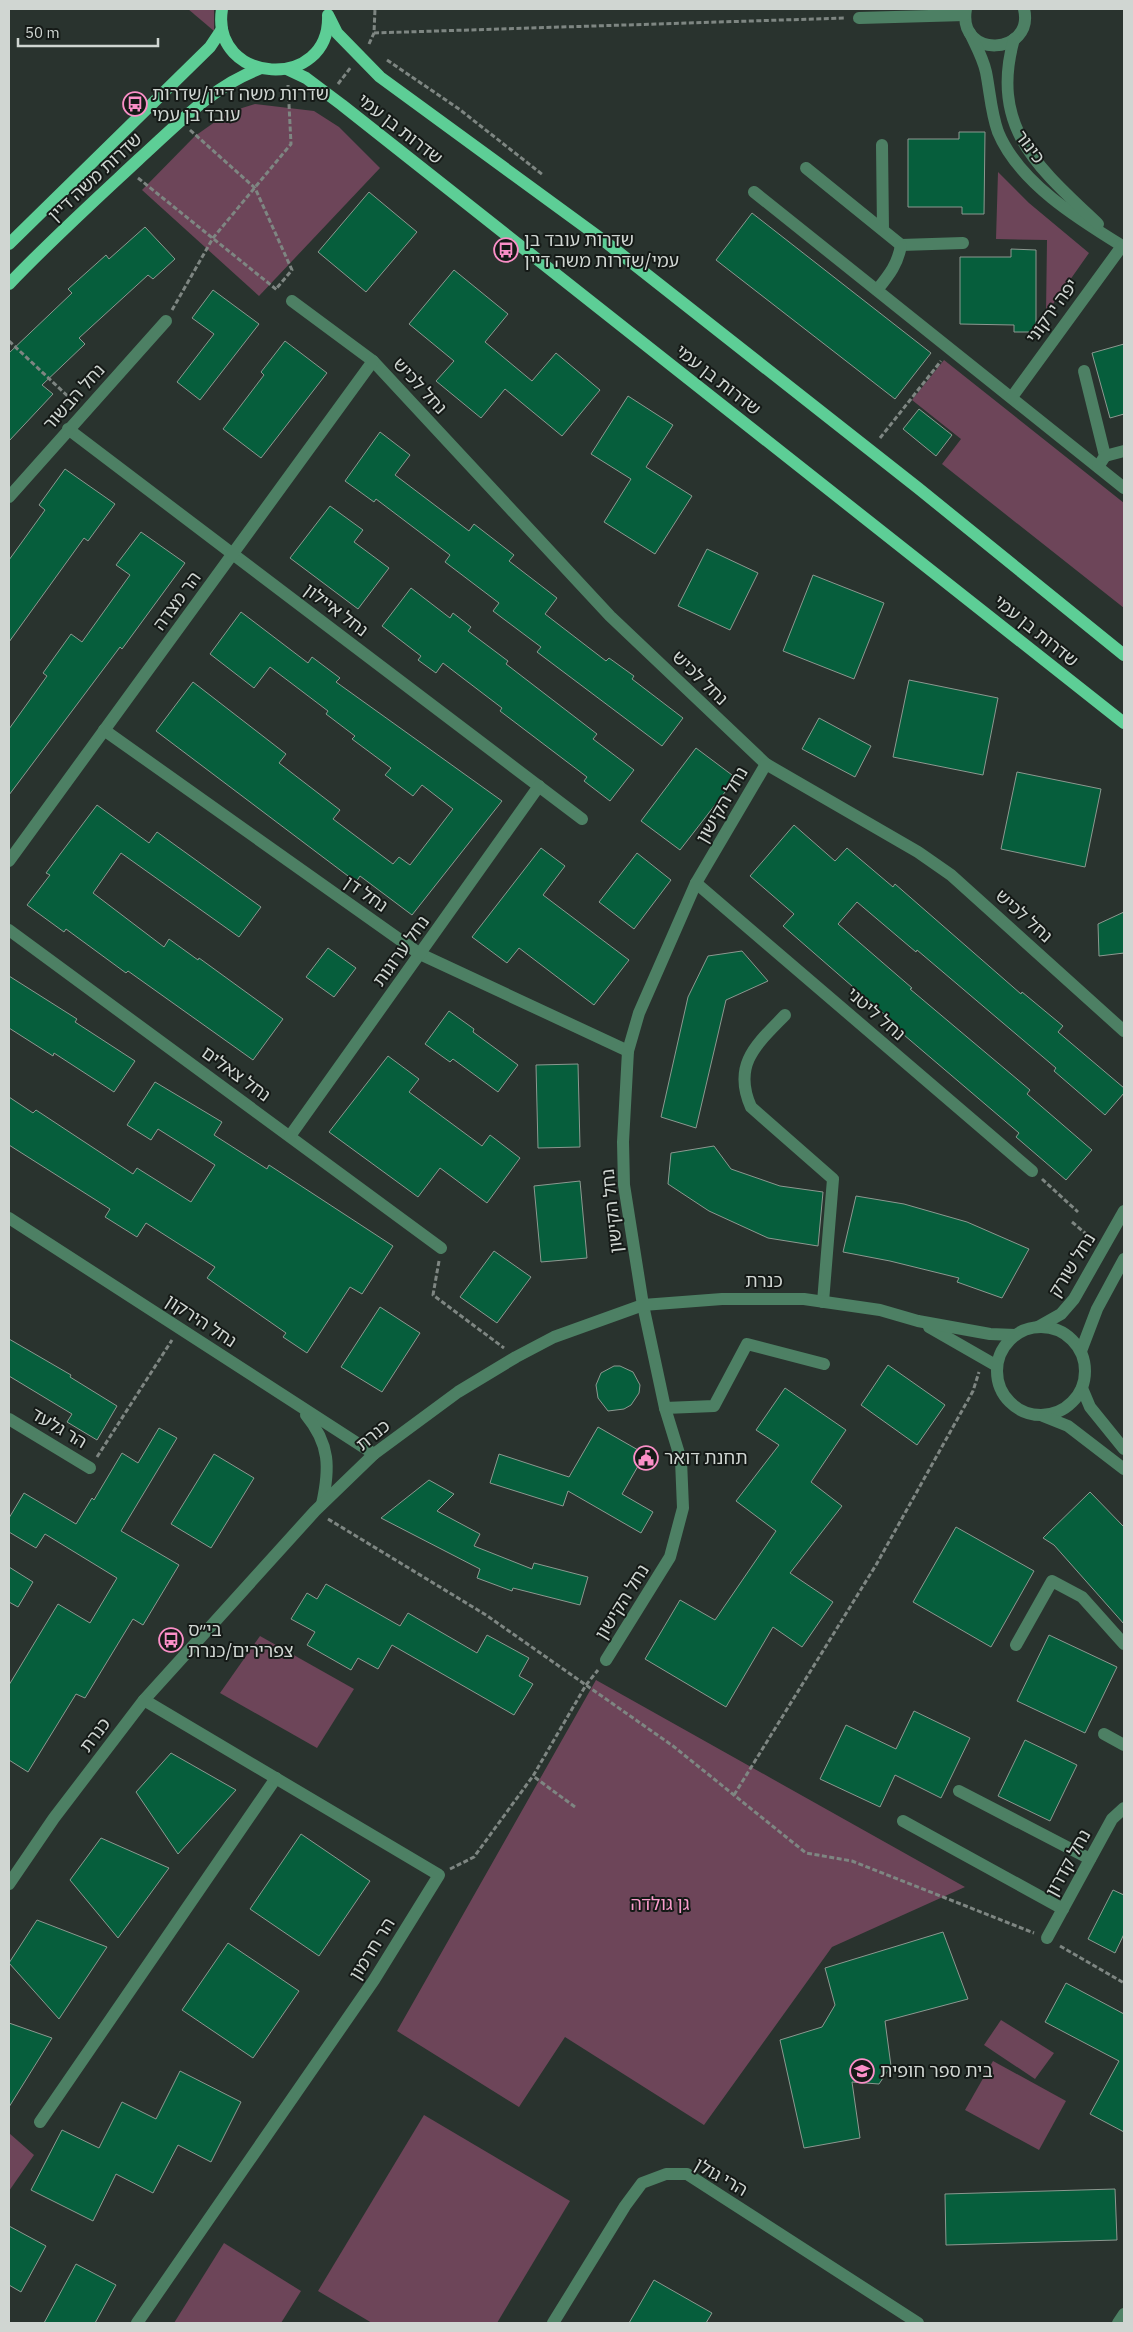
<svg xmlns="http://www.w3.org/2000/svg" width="1133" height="2332" font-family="'IBM Plex Sans','Noto Sans Hebrew',sans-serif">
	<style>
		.green { fill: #6d4559 }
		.building { fill: #065e3c; stroke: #8c9890 }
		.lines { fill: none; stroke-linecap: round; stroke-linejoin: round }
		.path { stroke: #7e8682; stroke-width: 3; stroke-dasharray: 5 2.5; stroke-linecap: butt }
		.minor { stroke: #4d8064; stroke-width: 12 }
		.major { stroke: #5dce96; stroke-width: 12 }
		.labels { text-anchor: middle; stroke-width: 4; stroke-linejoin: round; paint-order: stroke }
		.poi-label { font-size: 18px; fill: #d0d6d2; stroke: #151a17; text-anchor: start }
		.street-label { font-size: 18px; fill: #d0d6d2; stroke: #151a17 }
		.park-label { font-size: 18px; fill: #fa9ccc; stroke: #151a17 }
	</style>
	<rect width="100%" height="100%" fill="#29332e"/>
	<g class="green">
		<polygon points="188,9 214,9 214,31"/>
		<polygon points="255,104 314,111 339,127 380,168 259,296 142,190 195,136 229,112"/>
		<polygon points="998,172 1029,203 1089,253 1046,314 1047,240 996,239"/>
		<polygon points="944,360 1124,503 1124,608 942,464 961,439 912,400"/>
		<polygon points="260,1636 354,1689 317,1748 220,1693"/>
		<polygon points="596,1680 965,1887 832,1947 704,2125 565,2037 519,2107 397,2031"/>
		<polygon points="1001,2020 1054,2053 1035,2079 984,2045"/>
		<polygon points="993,2061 1066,2101 1039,2150 965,2110"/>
		<polygon points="424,2115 570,2201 497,2323 372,2323 318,2291"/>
		<polygon points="9,2133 34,2155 9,2191"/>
		<polygon points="224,2243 301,2291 281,2323 174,2323"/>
	</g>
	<g class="building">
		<polygon points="959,132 985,132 984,214 962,214 962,207 908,207 908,139 959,139"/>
		<polygon points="369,192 417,232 366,292 318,252"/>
		<polygon points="752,213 931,353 895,399 716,260"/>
		<polygon points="145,227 175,259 153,279 148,275 79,338 85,344 42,385 53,394 9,441 9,353 72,293 68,289 106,255 109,259"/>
		<polygon points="1011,249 1036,250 1036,332 1014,332 1014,325 960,324 960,257 1011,257"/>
		<polygon points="454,270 508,314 485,342 532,381 556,353 600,390 562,436 505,389 481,418 436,381 454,361 409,324"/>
		<polygon points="213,290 259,324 200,400 177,382 214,334 192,318"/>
		<polygon points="285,341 327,373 261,458 223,429 264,375 261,372"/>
		<polygon points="1124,344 1124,414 1110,418 1092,353"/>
		<polygon points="628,396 673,425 646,467 692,496 655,554 604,522 631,479 591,454"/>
		<polygon points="919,409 952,435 936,456 903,429"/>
		<polygon points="380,432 410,455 395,475 469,531 474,524 514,555 509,561 557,598 545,614 606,661 609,658 634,676 632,679 683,718 662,746 537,652 541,647 493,611 499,603 445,562 450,555 376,499 374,502 345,481"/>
		<polygon points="65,469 115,504 88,541 84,538 9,642 9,560 45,510 39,505"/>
		<polygon points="330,506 363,530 354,542 389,568 358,609 290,558"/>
		<polygon points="141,532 185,563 122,649 120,647 9,795 9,729 47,676 43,673 71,634 82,642 130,575 116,565"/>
		<polygon points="707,549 758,573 730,630 678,606"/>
		<polygon points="813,575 884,603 854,679 783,651"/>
		<polygon points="411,588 450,618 453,613 471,627 468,631 508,661 506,664 597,734 593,739 634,770 610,801 584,781 587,777 500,711 502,708 443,663 436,673 418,660 421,656 382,626"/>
		<polygon points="241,612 308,663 312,657 340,678 336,682 502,801 412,915 360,876 356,882 156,731 193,682 286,754 279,763 340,810 333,819 393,864 399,857 410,865 453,809 422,785 413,796 385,775 391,768 352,739 355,736 326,714 328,711 270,667 254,688 210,654"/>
		<polygon points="909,680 998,698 983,775 893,757"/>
		<polygon points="819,718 871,746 855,777 802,749"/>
		<polygon points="696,748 736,778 680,850 641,821"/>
		<polygon points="1017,772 1101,789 1085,867 1001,849"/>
		<polygon points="97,805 149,843 157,832 261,907 239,937 121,853 93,893 164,947 169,939 198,960 199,958 283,1019 253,1060 128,971 126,973 66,929 64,932 27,905 50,875 46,873"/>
		<polygon points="794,825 835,861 847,848 893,887 895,884 1021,994 1022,992 1063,1026 1058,1032 1124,1088 1124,1093 1105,1115 1054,1071 1056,1068 917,950 916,952 857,902 838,924 912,988 910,989 1030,1090 1027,1094 1092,1150 1066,1180 1016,1137 1019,1133 897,1029 899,1027 783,926 794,914 750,876"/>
		<polygon points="541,848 565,866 543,895 629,960 594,1005 519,948 507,963 472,937"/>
		<polygon points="637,853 671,880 634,929 599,902"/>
		<polygon points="1124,912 1124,953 1099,956 1098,924"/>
		<polygon points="328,948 356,968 334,997 306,977"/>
		<polygon points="742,951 768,981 726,1000 696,1128 661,1117 688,997 708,956"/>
		<polygon points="9,976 77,1019 75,1022 135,1061 114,1092 54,1053 53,1056 9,1028"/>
		<polygon points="449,1011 474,1029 473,1032 518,1065 498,1092 453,1059 450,1062 425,1044"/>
		<polygon points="388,1056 419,1079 409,1092 482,1146 490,1135 520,1158 487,1203 440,1168 418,1197 329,1132"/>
		<polygon points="578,1064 580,1147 538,1148 536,1065"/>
		<polygon points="155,1082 222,1122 214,1135 267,1169 269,1165 393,1246 362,1294 350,1287 307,1353 283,1337 286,1333 207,1278 215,1267 146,1223 137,1237 105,1217 110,1209 9,1145 9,1097 33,1113 36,1110 133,1174 137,1168 191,1202 215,1165 158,1129 151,1140 127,1125"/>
		<polygon points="714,1146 731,1169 780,1186 823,1192 818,1246 768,1238 709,1211 668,1184 671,1153"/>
		<polygon points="580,1181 587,1258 541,1262 534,1186"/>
		<polygon points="856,1196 904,1204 967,1222 1029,1249 1002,1298 957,1282 959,1278 890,1261 843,1252"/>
		<polygon points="494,1251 531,1277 497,1323 460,1297"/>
		<polygon points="380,1307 420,1333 382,1392 341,1367"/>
		<polygon points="9,1339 71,1375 70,1377 117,1406 97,1440 67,1422 72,1414 9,1376"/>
		<polygon points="888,1365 945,1405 917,1445 861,1405"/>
		<polygon points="614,1366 620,1366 633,1372 640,1385 639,1393 631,1405 624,1409 608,1411 598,1398 596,1385 601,1373"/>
		<polygon points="785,1388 846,1430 811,1482 842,1506 790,1573 833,1602 802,1647 773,1627 726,1707 645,1659 680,1600 715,1620 776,1531 736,1501 779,1445 756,1430"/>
		<polygon points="598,1427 645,1454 622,1494 653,1512 641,1533 568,1491 563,1506 490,1483 499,1454 569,1477"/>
		<polygon points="159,1428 177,1438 121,1531 179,1565 143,1625 133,1619 85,1698 76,1694 28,1772 9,1760 9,1685 58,1604 90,1623 117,1578 45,1534 36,1548 9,1532 9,1518 24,1493 76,1524 92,1498 94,1500 122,1453 138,1463"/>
		<polygon points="214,1454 254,1478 211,1548 171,1524"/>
		<polygon points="429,1480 454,1494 437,1511 480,1534 474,1546 532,1569 534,1563 588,1577 580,1605 513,1588 512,1591 477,1578 480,1569 381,1518"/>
		<polygon points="1090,1492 1124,1527 1124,1624 1054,1545 1043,1538"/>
		<polygon points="956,1527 1034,1571 991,1647 913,1602"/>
		<polygon points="9,1567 33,1582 18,1607 9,1602"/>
		<polygon points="326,1584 400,1626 408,1613 477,1653 487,1635 529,1658 519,1676 533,1684 514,1715 392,1645 378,1669 358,1658 351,1670 307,1645 315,1632 291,1619 307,1593 317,1599"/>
		<polygon points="1049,1635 1117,1667 1085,1733 1017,1701"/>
		<polygon points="914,1711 970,1738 941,1798 895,1775 880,1807 820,1779 846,1725 896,1749"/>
		<polygon points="1025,1740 1077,1765 1050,1821 998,1796"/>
		<polygon points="171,1753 236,1790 178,1854 136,1792"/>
		<polygon points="301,1834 370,1881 319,1956 250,1909"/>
		<polygon points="101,1838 169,1868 118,1938 70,1880"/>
		<polygon points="1113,1890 1124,1895 1124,1934 1115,1953 1088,1939"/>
		<polygon points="37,1920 107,1947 59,2019 9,1963"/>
		<polygon points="943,1932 968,1999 885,2021 891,2066 879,2084 852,2082 860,2138 804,2148 780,2040 822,2027 835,2005 825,1968"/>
		<polygon points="228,1943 299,1991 253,2058 182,2010"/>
		<polygon points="1066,1983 1124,2014 1124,2132 1090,2114 1119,2061 1045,2022"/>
		<polygon points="9,2023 52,2038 9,2107"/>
		<polygon points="180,2071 241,2102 211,2162 178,2145 153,2193 116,2174 93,2221 31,2190 62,2130 99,2148 122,2102 156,2119"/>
		<polygon points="1115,2189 1117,2240 946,2245 945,2194"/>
		<polygon points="9,2226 46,2246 21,2292 9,2285"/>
		<polygon points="76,2264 116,2285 95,2323 44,2323"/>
		<polygon points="654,2280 712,2313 706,2323 629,2323"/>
	</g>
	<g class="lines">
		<g class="path">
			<polyline points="374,33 845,18"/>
			<polyline points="369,44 374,33 375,9"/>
			<polyline points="387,60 459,109 543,175"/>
			<polyline points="338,84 351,67"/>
			<polyline points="190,130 255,188 292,270 276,289"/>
			<polyline points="138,178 277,290"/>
			<polyline points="172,310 213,238 291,144 288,85"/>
			<polyline points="9,341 74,402"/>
			<polyline points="880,438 941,361"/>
			<polyline points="1042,1179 1078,1212"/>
			<polyline points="1072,1222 1091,1238"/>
			<polyline points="439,1261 433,1295 504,1348"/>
			<polyline points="97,1457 172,1340"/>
			<polyline points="328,1519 486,1615 673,1746 806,1853 852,1861 1034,1933"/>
			<polyline points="734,1795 876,1565 973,1391 979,1372"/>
			<polyline points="575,1807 533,1776 586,1685 598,1670"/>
			<polyline points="450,1869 474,1857 533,1776"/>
			<polyline points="1060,1946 1124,1983"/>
		</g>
		<g class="minor">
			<path d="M966,9C957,60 1035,55 1024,9"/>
			<polyline points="859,18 965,15"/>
			<path d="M970,33C976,46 983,58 986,72C990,92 991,113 998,132C1019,183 1080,220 1124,247"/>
			<path d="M1014,39C989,128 1039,168 1098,224"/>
			<polyline points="882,145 883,230"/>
			<polyline points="806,168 901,245 963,243"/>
			<polyline points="754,192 1124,488"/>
			<path d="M877,290C889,275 898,264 901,245"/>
			<polyline points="292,301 373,361 610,616 766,764 918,852 951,875 1124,1031"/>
			<polyline points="1084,371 1105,456 1098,467"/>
			<polyline points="1012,397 1122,246"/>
			<polyline points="68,429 582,819"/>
			<polyline points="1105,456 1124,451"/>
			<polyline points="9,497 166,321"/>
			<polyline points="104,730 420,954 628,1051"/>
			<polyline points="9,861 373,361"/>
			<polyline points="696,883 1032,1171"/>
			<polyline points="9,930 441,1248"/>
			<path d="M785,1015C757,1044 732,1064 751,1107L833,1179L823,1302"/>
			<polyline points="290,1136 539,786"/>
			<polyline points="9,1218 374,1454"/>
			<circle cx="1041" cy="1371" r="44"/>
			<polyline points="929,1327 997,1366"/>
			<polyline points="1038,1327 1061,1314 1074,1299 1124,1211"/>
			<polyline points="1081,1351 1097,1309 1124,1259"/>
			<polyline points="1082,1388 1090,1407 1124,1449"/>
			<polyline points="665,1408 714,1406 747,1344 824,1364"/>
			<path d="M306,1415C330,1444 330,1468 322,1504"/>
			<polyline points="1043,1416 1068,1426 1124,1469"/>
			<polyline points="9,1419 90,1468"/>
			<polyline points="1016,1645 1052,1581 1082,1597 1124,1644"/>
			<polyline points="606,1660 670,1557 683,1508 681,1460 665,1408 643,1305 624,1185 623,1142 628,1051 639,1013 696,883 766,764"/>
			<polyline points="1104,1734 1124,1745"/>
			<polyline points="959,1791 1090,1859"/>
			<polyline points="903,1821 1063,1909"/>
			<polyline points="9,1884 54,1818 144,1700 315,1511 374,1454 458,1392 516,1357 554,1337 643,1305 722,1299 804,1299 880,1310 918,1321 990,1334 1015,1335"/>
			<polyline points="1047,1938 1112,1819 1124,1808"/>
			<polyline points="40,2122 276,1778"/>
			<polyline points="137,2323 374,1980 439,1875 144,1700"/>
			<polyline points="553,2323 625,2206 642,2183 666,2174 687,2174 918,2323"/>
			<polyline points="1118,2323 1124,2314"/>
		</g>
		<g class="major">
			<path d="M222,9C210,85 331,92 328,15"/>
			<polyline points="329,17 337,33 380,77 603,240 918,488 1124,655"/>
			<polyline points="287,69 306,78 342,105 1124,723"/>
			<polyline points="9,244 210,47 222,29"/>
			<path d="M9,284C50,241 94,201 138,160C176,126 211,87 259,69"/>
		</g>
	</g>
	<defs>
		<g id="bus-ring" transform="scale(1.25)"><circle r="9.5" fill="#151a17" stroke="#fa8fc7" stroke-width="1.5"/><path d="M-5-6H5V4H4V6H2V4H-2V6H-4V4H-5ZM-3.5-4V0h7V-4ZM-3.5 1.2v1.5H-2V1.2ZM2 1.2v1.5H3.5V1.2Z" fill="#fa8fc7"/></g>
		<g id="civic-ring" transform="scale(1.25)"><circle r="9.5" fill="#151a17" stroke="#fa8fc7" stroke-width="1.5"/><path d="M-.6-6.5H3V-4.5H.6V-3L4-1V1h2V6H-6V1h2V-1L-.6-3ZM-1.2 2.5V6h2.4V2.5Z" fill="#fa8fc7"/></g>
		<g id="school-ring" transform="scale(1.25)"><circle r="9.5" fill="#151a17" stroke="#fa8fc7" stroke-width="1.5"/><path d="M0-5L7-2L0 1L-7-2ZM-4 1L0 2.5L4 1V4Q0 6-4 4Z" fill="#fa8fc7"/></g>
	</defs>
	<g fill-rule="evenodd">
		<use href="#bus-ring" x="135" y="104"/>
		<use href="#bus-ring" x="506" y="250"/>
		<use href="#civic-ring" x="646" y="1458"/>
		<use href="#bus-ring" x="171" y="1640"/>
		<use href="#school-ring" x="862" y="2071"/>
	</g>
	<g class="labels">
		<g class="poi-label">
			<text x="152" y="100">שדרות משה דיין/שדרות<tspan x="152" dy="21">עובד בן עמי</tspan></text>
			<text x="524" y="246">שדרות עובד בן<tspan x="524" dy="21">עמי/שדרות משה דיין</tspan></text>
			<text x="664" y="1464">תחנת דואר</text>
			<text x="188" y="1636">בי״ס<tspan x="188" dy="21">צפרירים/כנרת</tspan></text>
			<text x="880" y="2077">בית ספר חופית</text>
		</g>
		<g class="street-label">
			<text transform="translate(400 129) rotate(38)" y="6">שדרות בן עמי</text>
			<text transform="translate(1030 147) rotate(53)" y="6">כינור</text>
			<text transform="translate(95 177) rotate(-43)" y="6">שדרות משה דיין</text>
			<text transform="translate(1052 311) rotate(-54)" y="6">יפה ירקוני</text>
			<text transform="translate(718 380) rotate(38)" y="6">שדרות בן עמי</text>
			<text transform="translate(420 386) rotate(47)" y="6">נחל לכיש</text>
			<text transform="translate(74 397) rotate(-48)" y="6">נחל הבשור</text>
			<text transform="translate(177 601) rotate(-54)" y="6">הר מצדה</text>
			<text transform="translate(336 610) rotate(37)" y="6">נחל איילון</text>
			<text transform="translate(1036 631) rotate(39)" y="6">שדרות בן עמי</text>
			<text transform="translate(700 678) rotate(44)" y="6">נחל לכיש</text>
			<text transform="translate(722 805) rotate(-60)" y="6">נחל הקישון</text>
			<text transform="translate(366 894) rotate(35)" y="6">נחל דן</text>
			<text transform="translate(1024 916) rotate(42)" y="6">נחל לכיש</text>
			<text transform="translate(401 951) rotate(-54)" y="6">נחל ערוגות</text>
			<text transform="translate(876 1014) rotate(41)" y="6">נחל ליטני</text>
			<text transform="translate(236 1074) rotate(36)" y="6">נחל צאלים</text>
			<text transform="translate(612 1211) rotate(-96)" y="6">נחל הקישון</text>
			<text transform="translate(1072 1265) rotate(-58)" y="6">נחל שורק</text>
			<text x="764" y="1287">כנרת</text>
			<text transform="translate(201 1321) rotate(33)" y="6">נחל הירקון</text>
			<text transform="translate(59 1428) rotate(31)" y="6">הר גלעד</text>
			<text transform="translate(373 1435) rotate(-39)" y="6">כנרת</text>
			<text transform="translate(622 1602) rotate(-58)" y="6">נחל הקישון</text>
			<text transform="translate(95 1735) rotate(-53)" y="6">כנרת</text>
			<text transform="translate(1068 1863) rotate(-61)" y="6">נחל קדרון</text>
			<text transform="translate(372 1949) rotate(-58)" y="6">הר חרמון</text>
			<text transform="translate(721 2177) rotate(30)" y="6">הרי גולן</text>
		</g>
		<g class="park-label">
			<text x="660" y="1910">גן גולדה</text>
		</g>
	</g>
	<rect width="1133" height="2332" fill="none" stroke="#d0d6d2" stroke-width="20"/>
	<path d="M18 38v8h140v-8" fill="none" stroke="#d0d6d2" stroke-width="2.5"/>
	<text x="25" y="38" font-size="15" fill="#d0d6d2" stroke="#151a17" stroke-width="4" paint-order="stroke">50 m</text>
</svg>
